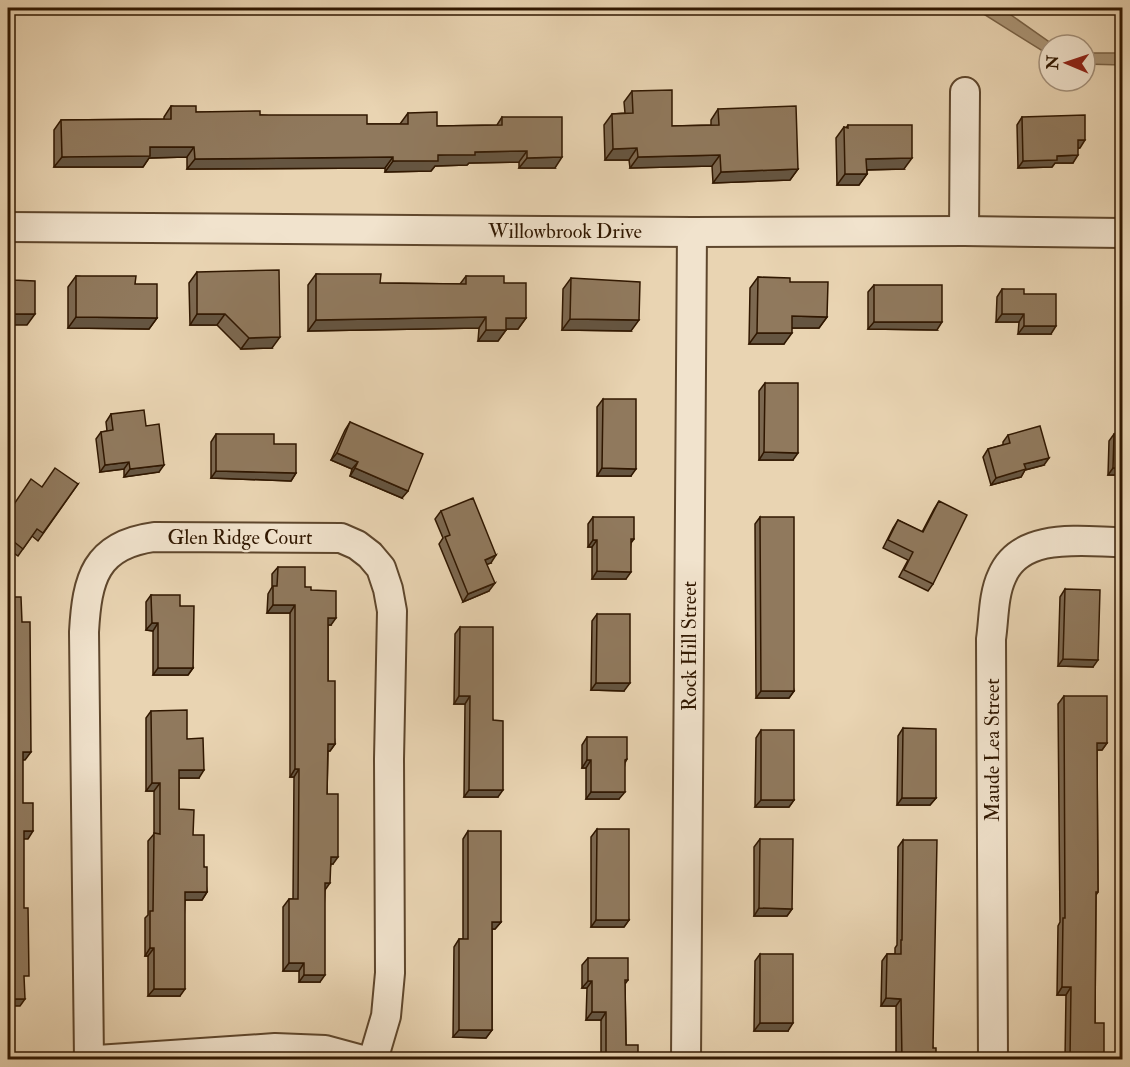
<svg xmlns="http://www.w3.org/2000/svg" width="1130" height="1067" font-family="'IM FELL Double Pica',serif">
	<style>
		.water { fill: #aa9475; stroke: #796246; stroke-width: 1.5 }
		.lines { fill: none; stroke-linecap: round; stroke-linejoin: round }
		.street-casing { stroke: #5e462c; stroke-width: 32 }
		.street { stroke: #f1e3cd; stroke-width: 28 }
		.wall { fill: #7c6850; stroke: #301700; stroke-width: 1.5 }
		.shaded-wall { fill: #655541; stroke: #301700; stroke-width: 1.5 }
		.building { fill: #90795d; stroke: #301700; stroke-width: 1.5 }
		.labels { text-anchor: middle; stroke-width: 4.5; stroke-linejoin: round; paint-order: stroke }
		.street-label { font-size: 20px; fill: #301700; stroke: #f1e3cd }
	</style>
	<rect width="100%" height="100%" fill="#e9d4b2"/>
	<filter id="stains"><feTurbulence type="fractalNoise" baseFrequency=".00333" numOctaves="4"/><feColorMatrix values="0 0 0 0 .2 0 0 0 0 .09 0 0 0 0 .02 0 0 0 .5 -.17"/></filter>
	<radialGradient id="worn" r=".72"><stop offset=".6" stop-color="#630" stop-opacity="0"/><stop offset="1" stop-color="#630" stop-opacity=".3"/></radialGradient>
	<g class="water">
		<polygon points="974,8 1001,8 1051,43 1058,45 1049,45 1049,55"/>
		<polygon points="1085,53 1122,53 1122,65 1085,64"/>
	</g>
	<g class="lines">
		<g class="street-casing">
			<g id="street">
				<polyline points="8,227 692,232 964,231 1122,233"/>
				<polyline points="964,231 965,92"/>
				<path d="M89,1060L84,632C87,579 95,545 154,537L341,538L357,545L370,555L381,568L388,589L392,611L389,759L390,973L386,1016L373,1060"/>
				<polyline points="97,1060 275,1048 325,1050 362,1060"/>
				<polyline points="686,1060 692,232"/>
				<path d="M993,1060L991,639C994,619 993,595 1002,576C1021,531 1084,542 1122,542"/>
			</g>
		</g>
		<use href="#street" class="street"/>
	</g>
	<g class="wall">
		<polygon points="632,91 672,126 711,125 711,120 718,109 798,169 790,180 713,183 712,166 630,168 629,160 605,160 604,125 612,114 625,113 624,102"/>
		<polygon points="171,106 196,112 260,115 367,124 400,124 408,113 437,126 497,125 502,117 555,168 519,168 519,162 469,163 467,165 435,166 431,171 385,172 385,168 187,169 187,157 149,158 143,167 54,167 54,130 61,120 164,119 164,117"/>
		<polygon points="1022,117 1080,148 1078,148 1073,163 1055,163 1052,167 1018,168 1017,125"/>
		<polygon points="848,125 904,169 867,170 867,174 859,185 837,185 836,138 844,127 846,128"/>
		<polygon points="197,272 272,348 241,349 217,325 190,325 189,283"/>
		<polygon points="316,274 380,283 460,284 466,276 504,283 526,318 518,329 506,329 506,330 498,341 478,341 479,328 308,331 308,285"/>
		<polygon points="76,276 135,284 157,318 149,329 68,328 68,287"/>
		<polygon points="758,277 790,282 827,317 819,328 792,328 784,344 749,344 750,288"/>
		<polygon points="571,278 631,331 562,330 563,289"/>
		<polygon points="874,285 937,330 868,329 868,292"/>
		<polygon points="1002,289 1024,294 1051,334 1018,334 1019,322 996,322 997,297"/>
		<polygon points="1122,290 1122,338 1118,338 1118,296"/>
		<polygon points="765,383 793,460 759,460 759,391"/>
		<polygon points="603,399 631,476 597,476 597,407"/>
		<polygon points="111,414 146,426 159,472 124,477 124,469 100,472 96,439 101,432 107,431 106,422"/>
		<polygon points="350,422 402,498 350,476 352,469 331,460 345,430"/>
		<polygon points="216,434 274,444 296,473 291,481 211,478 211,442"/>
		<polygon points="1114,434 1122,475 1108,475 1109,441"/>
		<polygon points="1008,435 1044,465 1025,470 1021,477 991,485 983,457 988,449 1003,445 1003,442"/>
		<polygon points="78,484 38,541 32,536 18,556 8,549 8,513"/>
		<polygon points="939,501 933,584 928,591 899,577 908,560 883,548 893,528 898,520 922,532 934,509"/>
		<polygon points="441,511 491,563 487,564 489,591 463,602 439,544 443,538 435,519"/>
		<polygon points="593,517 634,539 631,543 626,579 592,579 592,547 588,547 588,524"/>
		<polygon points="760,517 794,691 789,698 756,698 755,524"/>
		<polygon points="278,567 305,587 311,590 331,625 328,625 328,681 335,744 330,751 328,751 327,794 333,864 331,864 325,890 320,982 299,982 299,971 283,971 283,907 289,899 293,899 294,777 290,777 290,613 267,613 268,594 272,587 272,574"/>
		<polygon points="1065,589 1093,667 1058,666 1060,597"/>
		<polygon points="151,595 180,606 193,668 188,675 153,675 153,631 146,630 146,602"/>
		<polygon points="597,614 624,691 591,690 592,621"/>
		<polygon points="460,627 493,720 498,797 464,797 465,704 454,704 455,634"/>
		<polygon points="1064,696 1107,743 1102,750 1097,750 1098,892 1096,895 1095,1023 1104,1059 1065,1059 1066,995 1057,995 1058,926 1060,922 1058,704"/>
		<polygon points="151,711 187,739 199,778 179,778 179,809 193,835 204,867 207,892 202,900 185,900 180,996 148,996 148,956 145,956 145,918 148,915 148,841 154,834 154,791 146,791 146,718"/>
		<polygon points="903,728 936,798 930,805 897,805 898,736"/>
		<polygon points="761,730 794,800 789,807 755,807 756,738"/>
		<polygon points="587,737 627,759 625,763 619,799 586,799 586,768 582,768 582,745"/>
		<polygon points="597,829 629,920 624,927 591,927 591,837"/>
		<polygon points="468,831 501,922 495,929 492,929 492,1030 486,1038 453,1037 454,947 459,939 463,939 463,839"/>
		<polygon points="760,839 792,909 787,916 754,916 754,847"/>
		<polygon points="903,840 933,1048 936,1059 896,1059 896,1006 881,1006 882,961 887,954 895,954 895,948 897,945 898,847"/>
		<polygon points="760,954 788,1031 754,1031 755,961"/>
		<polygon points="588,958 628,980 625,984 626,1045 638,1059 601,1059 601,1020 586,1020 587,988 582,988 582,965"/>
	</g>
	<g class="shaded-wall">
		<polygon points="1078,140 1085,140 1080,148 1073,148"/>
		<polygon points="150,147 194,147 187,157 149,158 143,167 54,167 62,157"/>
		<polygon points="637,148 629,160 605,160 613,149"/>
		<polygon points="527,151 519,162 469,163 467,165 435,166 431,171 385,172 393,161 438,155 475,152"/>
		<polygon points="720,155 712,166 630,168 638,157"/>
		<polygon points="1078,155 1073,163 1055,163 1052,167 1018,168 1023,161 1057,156"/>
		<polygon points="393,157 385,168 187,169 195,159"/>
		<polygon points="562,157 555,168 519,168 527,158"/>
		<polygon points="912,158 904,169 859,170 866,159"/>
		<polygon points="8,161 13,161 8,168"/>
		<polygon points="798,169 790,180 713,183 721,172"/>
		<polygon points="845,174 867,174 859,185 837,185"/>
		<polygon points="10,314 35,314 27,325 8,325"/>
		<polygon points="197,314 225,314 217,325 190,325"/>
		<polygon points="1002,314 1024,314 1019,322 996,322"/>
		<polygon points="792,316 827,317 819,328 784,328"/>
		<polygon points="76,317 157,318 149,329 68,328"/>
		<polygon points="486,317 479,328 308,331 316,320"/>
		<polygon points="506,318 526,318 518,329 498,329"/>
		<polygon points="570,319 639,320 631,331 562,330"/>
		<polygon points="874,322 942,322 937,330 868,329"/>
		<polygon points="1024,326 1056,326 1051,334 1018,334"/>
		<polygon points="486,330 506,330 498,341 478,341"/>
		<polygon points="1122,331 1122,338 1118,338"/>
		<polygon points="757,333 792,333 784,344 749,344"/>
		<polygon points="280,337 272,348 241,349 249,338"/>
		<polygon points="764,452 798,453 793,460 759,460"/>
		<polygon points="337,453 358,462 352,469 331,460"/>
		<polygon points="1049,458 1044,465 1025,470 1021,477 991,485 996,478 1024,464"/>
		<polygon points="129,462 124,469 100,472 105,465"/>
		<polygon points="164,465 159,472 124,477 130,469"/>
		<polygon points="355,468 408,491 402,498 350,476"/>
		<polygon points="602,468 636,469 631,476 597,476"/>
		<polygon points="1113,468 1122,468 1122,475 1108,475"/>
		<polygon points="216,471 296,473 291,481 211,478"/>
		<polygon points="593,540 597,540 592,547 588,547"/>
		<polygon points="496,555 491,563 480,567 485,560"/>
		<polygon points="597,571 631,572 626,579 592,579"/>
		<polygon points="495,583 489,591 463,602 468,594"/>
		<polygon points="273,605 295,605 290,613 267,613"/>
		<polygon points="328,618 336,618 331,625 323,625"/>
		<polygon points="152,623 158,623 153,631 146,630"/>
		<polygon points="1063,659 1098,660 1093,667 1058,666"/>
		<polygon points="158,668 193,668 188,675 153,675"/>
		<polygon points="596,683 630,683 624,691 591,690"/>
		<polygon points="761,691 794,691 789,698 756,698"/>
		<polygon points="459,696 470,696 465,704 454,704"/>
		<polygon points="1097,743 1107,743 1102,750 1092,750"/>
		<polygon points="328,744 335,744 330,751 322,751"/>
		<polygon points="23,752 31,752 25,760 18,760"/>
		<polygon points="587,760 591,760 586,768 582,768"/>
		<polygon points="295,769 299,769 294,777 290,777"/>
		<polygon points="179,770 204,770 199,778 174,778"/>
		<polygon points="152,783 160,783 154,791 146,791"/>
		<polygon points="469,790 503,790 498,797 464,797"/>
		<polygon points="591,792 625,792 619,799 586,799"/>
		<polygon points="902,798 936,798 930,805 897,805"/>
		<polygon points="761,800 794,800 789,807 755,807"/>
		<polygon points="24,831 33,831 28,839 19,839"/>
		<polygon points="331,857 338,857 333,864 325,864"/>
		<polygon points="325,883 330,883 325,890 319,890"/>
		<polygon points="185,892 207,892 202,900 180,900"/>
		<polygon points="759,908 792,909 787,916 754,916"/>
		<polygon points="596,920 629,920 624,927 591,927"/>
		<polygon points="492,922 501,922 495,929 487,929"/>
		<polygon points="150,948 154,948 148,956 145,956"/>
		<polygon points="289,963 304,963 299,971 283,971"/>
		<polygon points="304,975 325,975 320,982 299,982"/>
		<polygon points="588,981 592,981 587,988 582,988"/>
		<polygon points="1062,987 1071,987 1066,995 1057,995"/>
		<polygon points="154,989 185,989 180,996 148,996"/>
		<polygon points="886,998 901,999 896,1006 881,1006"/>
		<polygon points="8,999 25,999 20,1006 8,1006"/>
		<polygon points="592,1012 606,1012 601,1020 586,1020"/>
		<polygon points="760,1023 793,1023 788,1031 754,1031"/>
		<polygon points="459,1030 492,1030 486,1038 453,1037"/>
	</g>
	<g class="building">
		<polygon points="672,90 672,126 719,125 718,109 796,106 798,169 721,172 720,155 638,157 637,148 613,149 612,114 633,113 632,91"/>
		<polygon points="171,106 196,106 196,112 260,111 260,115 367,115 367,124 408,124 408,113 437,112 437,126 502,125 502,117 562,117 562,157 527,158 527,151 475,152 475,155 438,155 438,161 393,161 393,157 195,159 194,147 150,147 150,156 62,157 61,120 171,119"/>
		<polygon points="12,114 13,161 8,161 8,115"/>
		<polygon points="1085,115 1085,140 1078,140 1078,155 1057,156 1057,160 1023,161 1022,117"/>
		<polygon points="848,125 912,125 912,158 866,159 867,174 845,174 844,127 848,128"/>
		<polygon points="279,270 280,337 249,338 225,314 197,314 197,272"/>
		<polygon points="8,274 14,274 13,280 35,281 35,314 10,314 10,326 8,326"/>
		<polygon points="316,274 381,274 380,283 466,284 466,276 504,276 504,283 526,283 526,318 506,318 506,330 486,330 486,317 316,320"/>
		<polygon points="76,276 136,276 135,284 157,284 157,318 76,317"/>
		<polygon points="758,277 790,278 790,282 828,282 827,317 792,316 792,333 757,333"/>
		<polygon points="571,278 640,282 639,320 570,319"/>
		<rect x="874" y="285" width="68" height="37"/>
		<polygon points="1002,289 1024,289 1024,294 1056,294 1056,326 1024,326 1024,314 1002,314"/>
		<polygon points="765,383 798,383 798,453 764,452"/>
		<polygon points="603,399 636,399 636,469 602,468"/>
		<polygon points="144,410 146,426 159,424 164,465 130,469 129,462 105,465 101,432 113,430 111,414"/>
		<polygon points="350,422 423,454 408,491 355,468 358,462 337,453"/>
		<polygon points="1040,426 1049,458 1024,464 1026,469 996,478 988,449 1010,443 1008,435"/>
		<polygon points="216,434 274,434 274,444 296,444 296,473 216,471"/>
		<polygon points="1114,434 1122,434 1122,468 1113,468"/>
		<polygon points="55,468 78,484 43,533 37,529 23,549 8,537 8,513 31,479 42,487"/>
		<polygon points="473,498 496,555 485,560 495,583 468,594 445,537 450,535 441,511"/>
		<polygon points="939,501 967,515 933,584 904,570 913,552 888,540 898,520 923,532"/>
		<polygon points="593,517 634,517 634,539 631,539 631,572 597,571 597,540 593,540"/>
		<polygon points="760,517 794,517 794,691 761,691"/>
		<polygon points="278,567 305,567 305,587 311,587 311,590 336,591 336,618 328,618 328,681 335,681 335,744 328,744 327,794 338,794 338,857 331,857 330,883 325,883 325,975 304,975 304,963 289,963 289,899 298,899 299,769 295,769 295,605 273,605 273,586 277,586"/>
		<polygon points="1065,589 1100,590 1098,660 1063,659"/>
		<polygon points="151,595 180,595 180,606 194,606 193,668 158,668 158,623 152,623"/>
		<polygon points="8,597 21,597 22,622 30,622 31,752 23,752 23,803 33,803 33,831 24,831 24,908 28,908 29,976 24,976 25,999 8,999"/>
		<polygon points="597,614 630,614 630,683 596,683"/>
		<polygon points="460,627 493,627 493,720 503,721 503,790 469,790 470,696 459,696"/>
		<polygon points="1064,696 1107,696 1107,743 1097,743 1098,892 1096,892 1095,1023 1104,1023 1104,1059 1070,1059 1071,987 1062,987 1063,918 1065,918"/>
		<polygon points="187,710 187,739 203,738 204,770 179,770 179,809 194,810 193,835 204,835 204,867 207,867 207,892 185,892 185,989 154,989 154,948 150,948 150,911 153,911 154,833 160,834 160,783 152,783 151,711"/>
		<polygon points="903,728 936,729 936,798 902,798"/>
		<rect x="761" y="730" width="33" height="70"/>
		<polygon points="587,737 627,737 627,759 625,760 625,792 591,792 591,760 587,760"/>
		<polygon points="597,829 629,829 629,920 596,920"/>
		<polygon points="468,831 501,831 501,922 492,922 492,1030 459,1030 459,939 468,939"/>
		<polygon points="760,839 793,839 792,909 759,908"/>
		<polygon points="903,840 937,840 933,1048 936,1048 936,1059 902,1059 901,999 886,998 887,954 901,954 901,940 902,940"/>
		<rect x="760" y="954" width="33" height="69"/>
		<polygon points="588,958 628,958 628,980 625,980 626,1045 638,1045 638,1059 606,1059 606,1012 592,1012 592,981 588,981"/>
	</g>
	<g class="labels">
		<g class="street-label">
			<text x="565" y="238">Willowbrook Drive</text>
			<text x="240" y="544">Glen Ridge Court</text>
			<text transform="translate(689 646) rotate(-90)" y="7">Rock Hill Street</text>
			<text transform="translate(992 750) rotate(-90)" y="7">Maude Lea Street</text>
		</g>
	</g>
	<rect width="1130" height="1067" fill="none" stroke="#e9d4b2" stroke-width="30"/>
	<rect x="9" y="9" width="1112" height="1049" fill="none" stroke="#301700" stroke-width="3"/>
	<rect x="15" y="15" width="1100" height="1037" fill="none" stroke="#301700" stroke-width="1.5"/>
	<g transform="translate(1067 63) rotate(272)"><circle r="28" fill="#f1e3cd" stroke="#a4917b" stroke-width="1.5"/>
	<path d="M0-4.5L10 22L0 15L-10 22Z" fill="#8f2418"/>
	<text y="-9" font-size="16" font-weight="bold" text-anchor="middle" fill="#301700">N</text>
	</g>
	<rect width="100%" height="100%" filter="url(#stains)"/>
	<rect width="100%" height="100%" fill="url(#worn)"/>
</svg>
